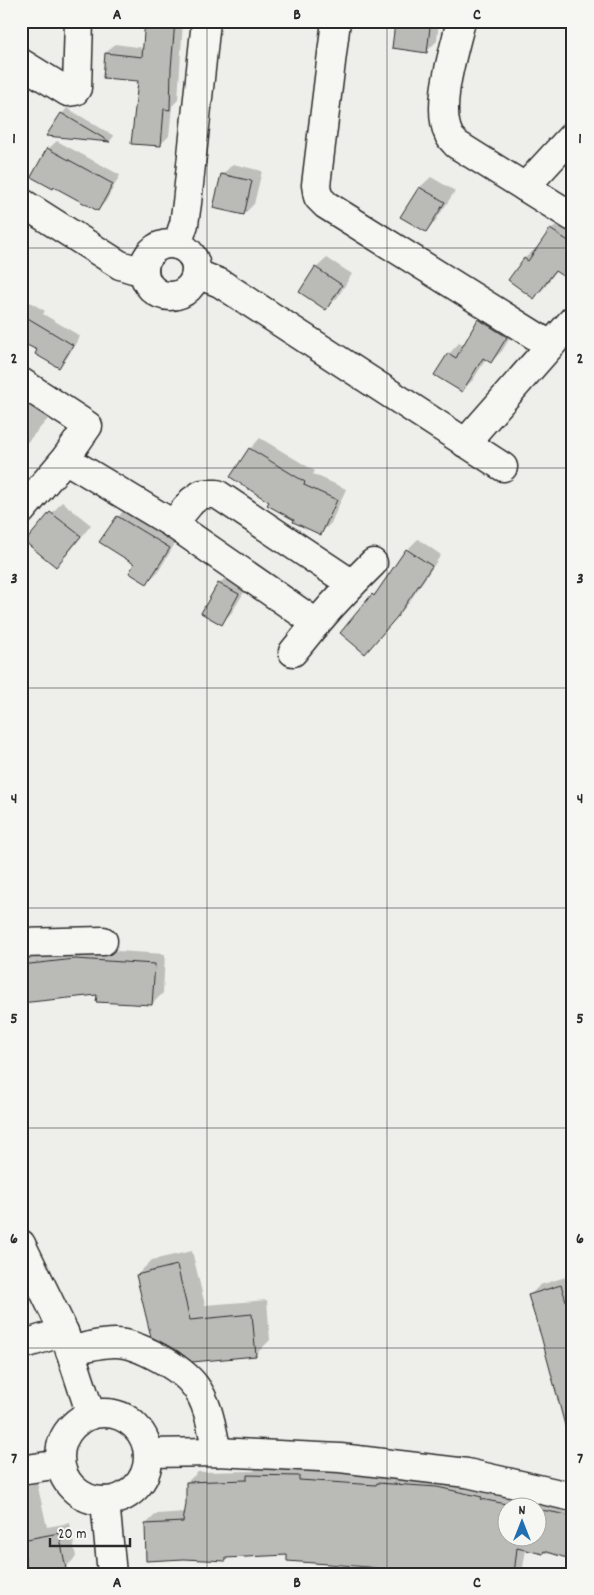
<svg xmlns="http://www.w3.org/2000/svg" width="594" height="1595" font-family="Dekko,sans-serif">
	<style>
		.shadow { fill: #0003; fill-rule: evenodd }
		.building { fill: #babab7; stroke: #2b2b2b }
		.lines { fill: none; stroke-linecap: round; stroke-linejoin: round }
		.minor-casing { stroke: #2b2b2b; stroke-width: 31 }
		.minor { stroke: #f6f6f2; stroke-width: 28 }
		.grid { fill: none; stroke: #2b2b2b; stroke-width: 1; stroke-opacity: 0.55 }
		.neatline { fill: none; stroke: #2b2b2b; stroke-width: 2 }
		.grid-label { font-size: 16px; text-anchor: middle; font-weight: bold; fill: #2b2b2b }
	</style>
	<rect width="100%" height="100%" fill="#eeeeea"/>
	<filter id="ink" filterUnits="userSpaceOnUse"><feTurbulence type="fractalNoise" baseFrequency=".02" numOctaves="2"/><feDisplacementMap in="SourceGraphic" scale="10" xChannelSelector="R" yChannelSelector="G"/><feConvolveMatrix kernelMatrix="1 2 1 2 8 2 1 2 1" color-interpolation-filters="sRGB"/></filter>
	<g filter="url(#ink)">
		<g class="shadow">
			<polygon points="146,21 183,21 178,100 172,106 169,136 160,145 139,80 104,77 106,53 115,44 144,48"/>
			<polygon points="399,21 439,21 437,41 427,51 397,23"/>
			<polygon points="21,80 31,86 21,100"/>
			<polygon points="67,108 114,136 110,141 54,136 62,114"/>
			<polygon points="57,141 120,175 106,201 98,210 48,149"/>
			<polygon points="233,164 262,171 254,204 244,214 222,175"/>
			<polygon points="431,177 455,191 436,220 426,231 402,216 420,187"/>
			<polygon points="562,219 573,226 573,282 556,271 545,287 534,297 510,279 525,258 536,248 538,249 551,230"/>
			<polygon points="327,258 352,274 337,298 326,308 316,268"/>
			<polygon points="21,297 45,311 43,314 80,336 67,358 59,366 38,350 21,341"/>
			<polygon points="490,309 517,326 502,351 491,362 486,359 473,380 462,390 449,354 459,343 464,346 480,320"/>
			<polygon points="21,394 49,418 21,449"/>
			<polygon points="260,438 315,471 313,474 346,489 331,523 320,534 295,519 271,501 250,449"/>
			<polygon points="62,502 91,525 67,555 56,565 27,542"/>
			<polygon points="128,506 179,537 158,572 147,582 136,564 118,517"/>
			<polygon points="418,539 441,555 407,605 365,653 373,595 384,585 407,550"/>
			<polygon points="230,573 249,584 232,612 222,623 219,584"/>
			<polygon points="86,949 165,954 163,993 152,1004 98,994 21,1002 21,950"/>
			<polygon points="192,1251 205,1305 267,1300 270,1340 255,1355 193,1360 137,1275 152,1260"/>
			<polygon points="572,1275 573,1278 573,1441 562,1396 530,1295 540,1285"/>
			<polygon points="21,1292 26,1301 21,1305"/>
			<polygon points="21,1390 27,1397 21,1403"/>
			<path d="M259,1465L386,1475L388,1473L561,1502L560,1510L573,1514V1558L526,1549L522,1574H424L289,1554L229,1556L226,1559L146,1524L156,1514L186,1512L187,1482L198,1472L254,1471ZM506,1508H536V1538H506Z"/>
			<polygon points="37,1483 47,1527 70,1523 76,1557 65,1568 21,1574 21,1487"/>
		</g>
		<g class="building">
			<polygon points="145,21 175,21 171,69 170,110 164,109 161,146 131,144 138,81 103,78 105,53 142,57"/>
			<polygon points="395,23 430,27 427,53 392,48"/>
			<polygon points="61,113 110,142 46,136"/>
			<polygon points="47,148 113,184 98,211 54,187 53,189 31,177"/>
			<polygon points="221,174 252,181 244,215 213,208"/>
			<polygon points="419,187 445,202 426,232 400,217"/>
			<polygon points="550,229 573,244 573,283 555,271 534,299 508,280 524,258 528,261"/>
			<polygon points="315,267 342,285 326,310 299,292"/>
			<polygon points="21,314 73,345 59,368 35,354 37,350 21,342"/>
			<polygon points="478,319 507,337 491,363 483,358 462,392 434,375 448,353 456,358"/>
			<polygon points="249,448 305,482 304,485 337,500 321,535 293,522 294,520 267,505 269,502 230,477"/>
			<polygon points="50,512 81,536 56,567 25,542"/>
			<polygon points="117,516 170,548 147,584 129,573 134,564 99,542"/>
			<polygon points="406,549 432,566 397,617 365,654 340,633 372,594 374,596"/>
			<polygon points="218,583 239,594 222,625 201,613"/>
			<polygon points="75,959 155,964 152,1005 96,1002 97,995 21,1003 21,965"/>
			<polygon points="177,1265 190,1320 252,1314 256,1356 192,1362 178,1351 151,1337 136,1275"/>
			<polygon points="561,1285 573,1322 573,1428 566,1429 541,1336 528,1295"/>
			<polygon points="247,1475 299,1476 299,1480 376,1485 377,1483 437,1487 482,1497 481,1499 526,1508 506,1508 506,1538 536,1538 536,1509 573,1516 573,1560 544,1551 543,1554 517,1548 514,1574 412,1574 368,1567 287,1561 287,1555 226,1558 226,1561 184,1559 146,1561 145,1524 183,1522 186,1504 186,1482 247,1480"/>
			<polygon points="59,1533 66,1569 39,1574 28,1574 22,1540"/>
		</g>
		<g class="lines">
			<g class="minor-casing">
				<g id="minor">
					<polyline points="336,21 316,185 318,197 326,205 550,345"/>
					<path d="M461,21C454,51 435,107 449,135C450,138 454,141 456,144L573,217"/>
					<polyline points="21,63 68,92 75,91 77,88 79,21"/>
					<polyline points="525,187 573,135"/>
					<polyline points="21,202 120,265 133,269 144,270"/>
					<circle cx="170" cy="270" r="26"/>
					<polyline points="177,245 184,224 187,203 206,21"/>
					<polyline points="197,274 220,283 503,467"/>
					<polyline points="21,382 88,426 65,459 21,511"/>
					<polyline points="465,443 573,320"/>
					<polyline points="65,459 173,524 316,623"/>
					<polyline points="173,524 192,501 202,494 217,494 352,584"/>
					<path d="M293,652C318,620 344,591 373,563"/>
					<polyline points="21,943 103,941"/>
					<polyline points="21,1244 64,1332 91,1415"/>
					<polyline points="21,1345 64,1332"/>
					<path d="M70,1351C85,1347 100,1343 115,1343C138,1343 182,1368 195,1386C209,1404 212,1430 217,1452"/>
					<circle cx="104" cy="1457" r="44"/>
					<polyline points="148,1453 217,1452 340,1458 467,1473 573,1497"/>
					<polyline points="21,1470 60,1464"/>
					<polyline points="105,1501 112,1574"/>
				</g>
			</g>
			<use href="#minor" class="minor"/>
		</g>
	</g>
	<path class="grid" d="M207,21V1574M387,21V1574M21,248H573M21,468H573M21,688H573M21,908H573M21,1128H573M21,1348H573"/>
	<rect width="594" height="1595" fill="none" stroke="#f6f6f2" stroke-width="55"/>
	<g transform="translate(522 1522)"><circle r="24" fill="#f6f6f2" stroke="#a5a5a2"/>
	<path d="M0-4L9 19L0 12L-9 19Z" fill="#1f6fb2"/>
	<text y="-8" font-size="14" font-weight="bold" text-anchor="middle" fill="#2b2b2b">N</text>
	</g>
	<path d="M50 1538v8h80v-8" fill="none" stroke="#2b2b2b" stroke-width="2.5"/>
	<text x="58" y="1538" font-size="15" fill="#2b2b2b" stroke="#f6f6f2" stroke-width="4" paint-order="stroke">20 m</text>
	<rect x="28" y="28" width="538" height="1540" class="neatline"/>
	<g class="grid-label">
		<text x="117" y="19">A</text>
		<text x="297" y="19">B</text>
		<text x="477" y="19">C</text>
		<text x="14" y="143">1</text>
		<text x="580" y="143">1</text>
		<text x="14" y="363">2</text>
		<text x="580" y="363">2</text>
		<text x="14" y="583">3</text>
		<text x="580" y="583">3</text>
		<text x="14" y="803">4</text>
		<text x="580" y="803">4</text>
		<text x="14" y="1023">5</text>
		<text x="580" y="1023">5</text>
		<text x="14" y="1243">6</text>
		<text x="580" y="1243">6</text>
		<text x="14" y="1463">7</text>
		<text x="580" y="1463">7</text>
		<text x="117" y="1587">A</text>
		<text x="297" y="1587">B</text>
		<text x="477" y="1587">C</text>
	</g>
</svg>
